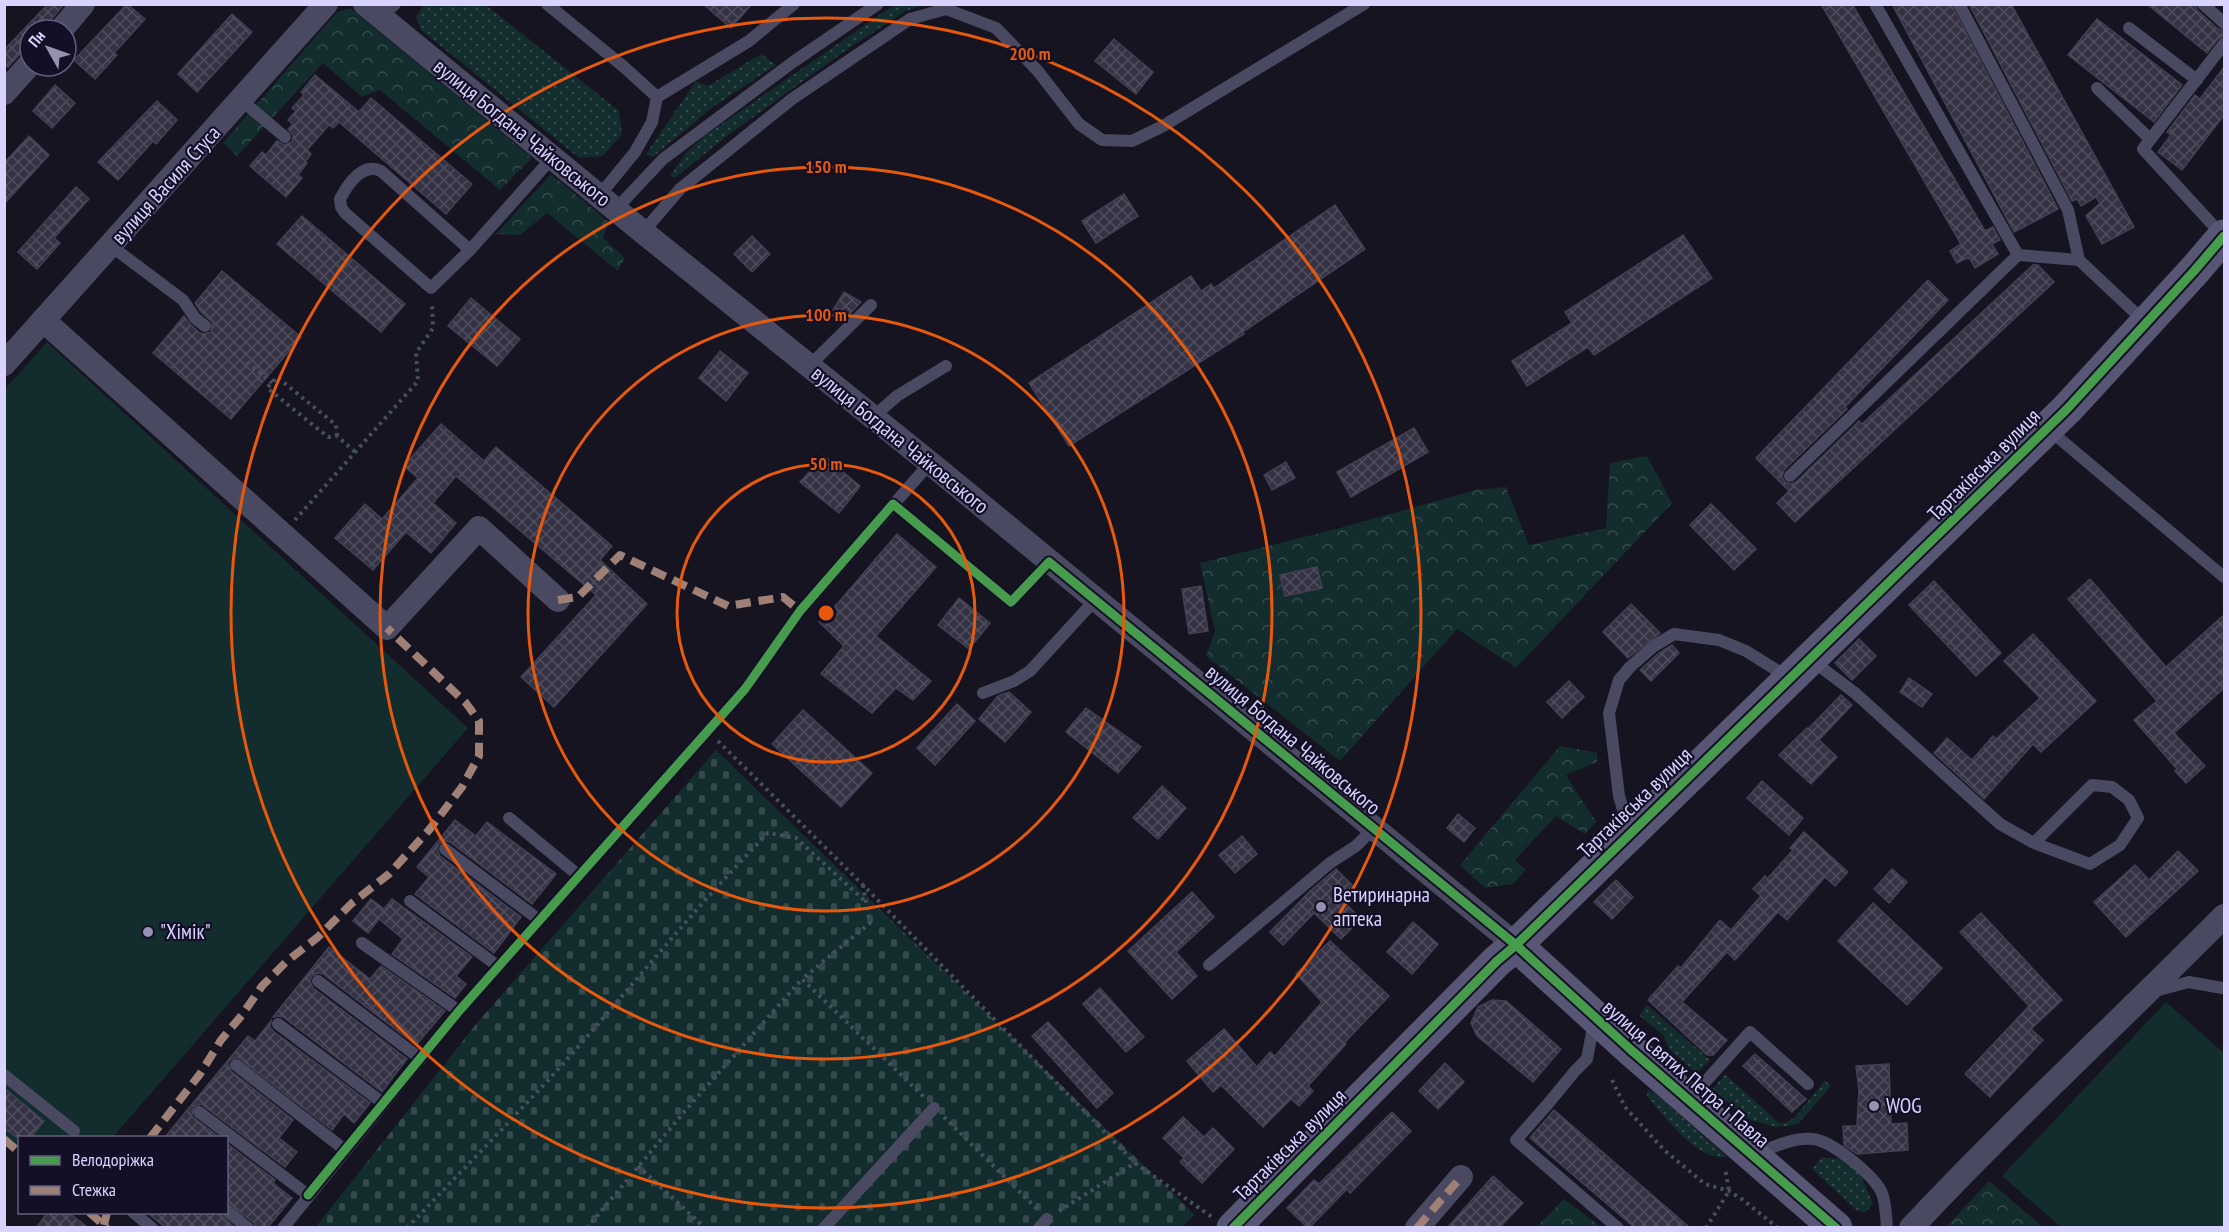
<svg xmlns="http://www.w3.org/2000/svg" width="2229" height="1232" font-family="'PT Sans Narrow',sans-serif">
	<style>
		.grass { fill: url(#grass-dots) }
		.forest { fill: url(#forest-crowns) }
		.cemetery { fill: url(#cemetery-stones) }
		.garden { fill: #132c2d }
		.building { fill: url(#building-cross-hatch); stroke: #433f54; stroke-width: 1.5 }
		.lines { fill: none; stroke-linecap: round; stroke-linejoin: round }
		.path { stroke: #44505f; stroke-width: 4; stroke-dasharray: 3 4.5; stroke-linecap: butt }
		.lane { stroke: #4a4962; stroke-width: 12 }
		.street { stroke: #4a4962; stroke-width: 24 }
		.secondary { stroke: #575674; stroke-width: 33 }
		.quiet { stroke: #9e8076; stroke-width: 8; stroke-dasharray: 15 8; stroke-linecap: butt }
		.cycleway-casing { stroke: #130f26; stroke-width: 13 }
		.cycleway { stroke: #469c4c; stroke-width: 9 }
		.ring { fill: none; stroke: #e8590c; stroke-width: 3 }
		.poi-dot { fill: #9591b1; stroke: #130f26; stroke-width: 2 }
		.labels { text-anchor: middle; stroke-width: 4.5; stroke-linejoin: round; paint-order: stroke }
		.street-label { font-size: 21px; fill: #d9d4ff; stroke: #130f26 }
		.poi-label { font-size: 21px; fill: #d9d4ff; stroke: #130f26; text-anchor: start }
		.centre { fill: #e8590c; stroke: #130f26; stroke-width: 3 }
		.ring-label { font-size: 18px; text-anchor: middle; font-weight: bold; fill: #e8590c; stroke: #130f26; stroke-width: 4.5; stroke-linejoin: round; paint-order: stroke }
	</style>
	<defs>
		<pattern id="grass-dots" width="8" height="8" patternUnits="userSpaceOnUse" patternTransform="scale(1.5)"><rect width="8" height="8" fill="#132c2d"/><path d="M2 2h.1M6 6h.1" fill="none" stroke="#354a4c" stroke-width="1.8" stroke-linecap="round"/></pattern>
		<pattern id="forest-crowns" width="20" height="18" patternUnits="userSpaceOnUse" patternTransform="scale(1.5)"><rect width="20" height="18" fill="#132c2d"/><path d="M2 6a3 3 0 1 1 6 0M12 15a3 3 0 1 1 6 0" fill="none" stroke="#354a4c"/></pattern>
		<pattern id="cemetery-stones" width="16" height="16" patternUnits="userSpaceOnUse" patternTransform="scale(1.5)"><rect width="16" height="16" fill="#132c2d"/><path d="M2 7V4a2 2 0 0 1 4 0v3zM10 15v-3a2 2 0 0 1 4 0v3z" fill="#354a4c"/></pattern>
		<pattern id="building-cross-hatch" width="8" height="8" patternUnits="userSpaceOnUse" patternTransform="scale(1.5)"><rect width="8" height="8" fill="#343243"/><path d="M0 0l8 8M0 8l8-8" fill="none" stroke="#514f5f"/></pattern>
	</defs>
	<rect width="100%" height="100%" fill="#161421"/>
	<g class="grass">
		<polygon points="425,4 486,5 619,111 622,134 603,156 579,158 421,30 416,16"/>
		<polygon points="894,5 925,5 906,11 845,51 727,136 675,178 670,176 686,153 703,137"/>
		<polygon points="761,54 776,65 713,107 653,157 646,154 696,81 708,86"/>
		<polygon points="1647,1005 1710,1060 1697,1074 1670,1050 1663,1035 1639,1015"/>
		<polygon points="1725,1074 1778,1122 1785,1123 1794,1118 1825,1081 1831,1086 1799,1123 1789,1126 1776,1127 1747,1119 1713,1089"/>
		<path d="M1648,1090L1655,1093L1727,1157C1723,1157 1717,1157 1713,1156C1689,1149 1663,1115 1647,1096Z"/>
		<polygon points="1822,1157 1842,1159 1859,1171 1873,1204 1865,1213 1855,1209 1812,1169"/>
	</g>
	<g class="forest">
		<polygon points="350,8 532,158 500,190 380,90 362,97 323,63 237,156 223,143 337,12"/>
		<polygon points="551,174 609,222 603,238 625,258 618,271 547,213 520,235 496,234"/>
		<polygon points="1647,456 1672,503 1516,668 1457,629 1340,761 1206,656 1215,631 1200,563 1336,529 1476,490 1506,487 1529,545 1606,528 1610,463"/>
		<polygon points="1560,746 1597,753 1597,762 1566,775 1596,822 1585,834 1556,816 1515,860 1526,870 1513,884 1485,888 1460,865"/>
		<polygon points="1989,1181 2043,1227 1946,1227"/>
		<polygon points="1564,1199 1601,1227 1537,1227"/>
	</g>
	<polygon class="cemetery" points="716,750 1194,1214 1182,1228 315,1228 477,1023"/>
	<g class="garden">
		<polygon points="47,342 468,728 113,1137 20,1138 19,1149 5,1136 5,389"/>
		<polygon points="2166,1002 2224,1053 2224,1227 2061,1227 2002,1176"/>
	</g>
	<g class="building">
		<polygon points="48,4 64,4 50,21 47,30 30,30 30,50 20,54 8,67 4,64 4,50"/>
		<polygon points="127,4 145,19 114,53 117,55 95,79 74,60"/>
		<polygon points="703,4 752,4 731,28"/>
		<polygon points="1821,4 1852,4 1985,231 1993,227 2000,240 1992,244 1998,254 1975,268 1969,257 1957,263 1950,251 1961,244"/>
		<polygon points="1892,4 1951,4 2058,209 2014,232"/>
		<polygon points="1969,4 2011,4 2134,227 2102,244 2086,216 2100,203 2096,197 2081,206 2077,199 2072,201"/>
		<polygon points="2147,4 2195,4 2197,10 2218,29 2224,31 2224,36 2218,39 2207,53"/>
		<polygon points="232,14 252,32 197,92 178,74"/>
		<polygon points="2097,19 2182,85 2154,122 2068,55"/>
		<polygon points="1114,39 1153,72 1136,94 1095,61"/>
		<polygon points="2224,67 2224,115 2182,170 2158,152 2171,135 2167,132 2195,95 2200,99"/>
		<polygon points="315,75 359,112 371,98 472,184 446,214 339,122 333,128 329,125 307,150 311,154 305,162 307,163 298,175 302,178 286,197 250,166 262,152 266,155 277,141 284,145 292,142 293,135 288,129 293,124 288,120 296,111 292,108 304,95 301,92"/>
		<polygon points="55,85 75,103 52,128 33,111"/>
		<polygon points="157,101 177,120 156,144 153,141 118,180 98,162"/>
		<polygon points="29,136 49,155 4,204 4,163"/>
		<polygon points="76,187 89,199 54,238 60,243 37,269 18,252"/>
		<polygon points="1124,194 1138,216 1096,243 1082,221"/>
		<polygon points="1335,205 1365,249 1243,332 1244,334 1069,446 1029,383 1191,276 1201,291 1211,284 1214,288"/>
		<polygon points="302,216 405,304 381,332 277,244"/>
		<polygon points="1683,235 1712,278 1594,355 1588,347 1527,386 1512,361 1572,323 1565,312"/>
		<polygon points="752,236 770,254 752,272 734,254"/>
		<polygon points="2033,265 2038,265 2054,282 1795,522 1777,503 1789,491 1756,458 1928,280 1948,300 1845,407 1847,409 1784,470 1782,477 1785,482 1791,484 1796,482 1859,421 1862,424"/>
		<polygon points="222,271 301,337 231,419 153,353 184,316 190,324 200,333 204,334 211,332 212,322 201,312 195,303"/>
		<polygon points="844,292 861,302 846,318 833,310"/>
		<polygon points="471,298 520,339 497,366 448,326"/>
		<polygon points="720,351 748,373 726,401 699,378"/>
		<polygon points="441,424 484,461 496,447 612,546 600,560 647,604 554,707 521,677 596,595 456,476 433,503 456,523 431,553 406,532 373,570 335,538 365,504 382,519 418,478 404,466"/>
		<polygon points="1414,428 1428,452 1351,497 1337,472"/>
		<polygon points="824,456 860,486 839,513 800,482"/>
		<polygon points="1286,462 1295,478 1272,490 1264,475"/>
		<polygon points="1711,504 1756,549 1734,570 1690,525"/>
		<polygon points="897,534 936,567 876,636 931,681 913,700 896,688 872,713 821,674 844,646 819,622 838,603"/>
		<polygon points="1317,567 1322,588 1285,596 1280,575"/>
		<polygon points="2090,579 2166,667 2224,615 2224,688 2174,733 2205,766 2186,783 2175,771 2177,769 2134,720 2157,701 2068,599"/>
		<polygon points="1934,581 2001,653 1976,676 1909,605"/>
		<polygon points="1201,586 1208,631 1189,634 1182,589"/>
		<polygon points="959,598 990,623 969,649 938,625"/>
		<polygon points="1631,604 1660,633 1628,658 1603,632"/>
		<polygon points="2033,634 2096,701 2041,752 2033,744 1984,799 1934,753 1947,738 1972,760 1993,736 1996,739 2040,698 2004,661"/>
		<polygon points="1859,639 1876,656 1852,680 1835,663"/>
		<polygon points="1672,645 1679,653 1651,681 1640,670 1659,653"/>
		<polygon points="1909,678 1932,694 1922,707 1900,692"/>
		<polygon points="1569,681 1584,697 1562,718 1547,702"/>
		<polygon points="1009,692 1031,712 1005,742 979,719 998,696"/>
		<polygon points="1841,695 1852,705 1819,740 1837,757 1811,784 1779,755 1807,728 1808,729"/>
		<polygon points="957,704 975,721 935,765 917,748"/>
		<polygon points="1086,708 1141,747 1118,773 1066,732"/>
		<polygon points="803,710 872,773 841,807 772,744"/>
		<polygon points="1762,781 1803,818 1789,835 1747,798"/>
		<polygon points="1162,786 1186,808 1158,839 1133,818"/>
		<polygon points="1458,814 1475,828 1464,842 1447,828"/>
		<polygon points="455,820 476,836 487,822 556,874 532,904 450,842 445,841 439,844 437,849 440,856 521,917 494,953 415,894 429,877 417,867"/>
		<polygon points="1804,832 1848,872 1835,886 1825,877 1787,920 1778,912 1735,960 1727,952 1682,1002 1727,1040 1713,1055 1707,1055 1648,1000 1678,966 1681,968 1720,920 1731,930 1761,896 1753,889 1765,876 1767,879 1793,850 1790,848"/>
		<polygon points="1242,836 1257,854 1235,873 1219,855"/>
		<polygon points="2178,851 2198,871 2126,937 2094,902 2135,865 2149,880"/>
		<polygon points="1336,869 1354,887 1342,900 1361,919 1341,939 1314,913 1283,945 1270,932 1310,891"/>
		<polygon points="1892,869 1907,882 1889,903 1874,889"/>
		<polygon points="1616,880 1633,897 1612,919 1594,902"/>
		<polygon points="1192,892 1214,917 1176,952 1197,976 1172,999 1128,951"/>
		<polygon points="371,899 384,909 392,899 472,957 456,976 466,984 455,998 392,954 403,939 379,919 368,933 353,921"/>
		<polygon points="1873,903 1942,968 1907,1005 1838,941"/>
		<polygon points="1981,913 2062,1000 2031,1029 2043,1040 1990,1097 1965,1074 2029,1006 1960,932"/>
		<polygon points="1413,922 1438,944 1412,974 1387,952"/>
		<polygon points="1330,941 1389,996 1344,1043 1346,1044 1308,1086 1313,1091 1299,1106 1291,1099 1263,1127 1221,1085 1213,1092 1187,1061 1224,1029 1257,1067 1270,1052 1275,1056 1322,1002 1296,974"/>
		<polygon points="329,947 370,979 381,966 445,1011 416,1045 323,974 318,973 312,976 310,981 313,988 407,1059 382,1092 283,1017 278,1016 273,1017"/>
		<polygon points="1100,988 1144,1037 1126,1052 1083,1004"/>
		<polygon points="1492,1000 1506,1001 1561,1049 1533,1082 1477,1036 1471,1023 1478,1007"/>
		<polygon points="271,1021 270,1027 273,1031 370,1103 354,1123 344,1114 332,1130 237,1057 230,1060 228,1063 231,1071 293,1120 279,1138 297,1152 285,1167 201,1104 193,1107 192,1116 219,1137 165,1137 248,1036 255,1041"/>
		<polygon points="1048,1022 1113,1093 1097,1108 1032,1036"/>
		<polygon points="1755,1054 1806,1099 1792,1112 1743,1066"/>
		<polygon points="1445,1063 1464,1082 1438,1109 1419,1091"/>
		<polygon points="1889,1064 1891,1124 1907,1123 1908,1150 1857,1154 1844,1145 1843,1126 1857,1126 1859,1090 1856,1066"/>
		<polygon points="4,1088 44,1121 31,1137 16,1137 4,1128"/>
		<polygon points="1554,1110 1689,1227 1634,1227 1530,1138"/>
		<polygon points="1392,1112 1411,1131 1350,1193 1347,1189 1310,1227 1307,1227 1287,1208 1314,1180 1319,1184"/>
		<polygon points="1183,1117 1204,1137 1213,1128 1234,1149 1202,1183 1180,1162 1184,1158 1163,1138"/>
		<polygon points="226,1143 275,1180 273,1183 292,1198 268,1227 256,1227 253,1222 226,1202"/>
		<polygon points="1493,1176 1523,1203 1500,1227 1448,1227"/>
		<polygon points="48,1212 68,1212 87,1227 37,1227"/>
		<polygon points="146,1212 218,1212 234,1227 165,1227"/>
	</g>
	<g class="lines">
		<g class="path">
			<polyline points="247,362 272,383"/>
			<polyline points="337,436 336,425 277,377 267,388 328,437 337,436 355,452"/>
			<polyline points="295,520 418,381 416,353 433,328 432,303"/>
			<polyline points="718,741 863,885 1135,1163"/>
			<polyline points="863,885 870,923 802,979 924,1097"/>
			<polyline points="1612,1080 1625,1107 1664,1150 1705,1184 1729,1191 1743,1200 1778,1228"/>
			<polyline points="944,1117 1037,1209"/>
			<polyline points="638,1166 705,1228"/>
			<polyline points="1059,1211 1135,1163 1212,1217"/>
			<path d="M407,1228C469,1163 533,1099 592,1031C650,964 706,896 768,833L796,838L865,901"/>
			<polyline points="587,1228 684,1112 802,979"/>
			<polyline points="1706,1228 1729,1191 1725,1168"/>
		</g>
		<g class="lane">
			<polyline points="547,4 624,67 657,97 652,122 635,152 599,196"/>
			<polyline points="1959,4 2068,210 2079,260 2145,322"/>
			<polyline points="2203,4 2224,23"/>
			<polyline points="381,17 395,4"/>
			<polyline points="2129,28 2197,80"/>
			<polyline points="2097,88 2150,139"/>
			<polyline points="657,97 749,41 794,4"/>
			<polyline points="241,100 285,137"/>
			<polyline points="615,210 663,159 793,62 878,4"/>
			<polyline points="643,232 680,189 792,99 910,19 946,9 996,28 1037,70 1079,124 1102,140 1132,141 1163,126 1364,4"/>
			<polyline points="2223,236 2143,149 2224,44"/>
			<polyline points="111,246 183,300 195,318 205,326"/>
			<path d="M470,250L381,171C362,162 348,184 340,199L341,207L345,213L431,288L470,250L552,158"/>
			<polyline points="2018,255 2079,260"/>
			<polyline points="809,366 871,305"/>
			<polyline points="873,417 897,396 946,366"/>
			<polyline points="2048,429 2224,577"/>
			<polyline points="1790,476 2018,255 1875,4"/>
			<polyline points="893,504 1011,602 1049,562"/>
			<polyline points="1810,659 1855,693 2000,824 2034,843 2090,864 2120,845 2138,818 2129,800 2112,787 2092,785 2034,843"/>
			<polyline points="983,693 1014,681 1030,671 1095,600"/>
			<polyline points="509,818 578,875"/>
			<polyline points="1629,830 1619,796 1609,713 1619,680 1630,667 1654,646 1674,634 1719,640 1746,651 1789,678"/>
			<polyline points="445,849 538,919"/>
			<polyline points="410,901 499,967"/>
			<polyline points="362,943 459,1011"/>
			<polyline points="1209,965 1330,863 1356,846 1373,829"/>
			<polyline points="318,981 421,1059"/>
			<polyline points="2155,991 2189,982 2222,988"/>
			<polyline points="1594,1022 1587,1059 1575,1071 1547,1105 1516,1140 1618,1228"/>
			<polyline points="278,1024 383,1103"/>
			<polyline points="236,1065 345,1150"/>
			<polyline points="4,1075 74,1131"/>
			<polyline points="1689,1100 1750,1032 1808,1084"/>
			<polyline points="199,1112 308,1195"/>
			<path d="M1755,1155C1773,1147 1793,1137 1813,1139C1832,1141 1872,1174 1881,1191C1886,1201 1886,1217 1887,1228"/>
			<polyline points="226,1210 248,1228"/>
			<polyline points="133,1212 152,1228"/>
			<polyline points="283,1228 459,1011 745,689 800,611 930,463"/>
			<polyline points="824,1228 934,1108"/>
			<polyline points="1039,1228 1047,1219"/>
		</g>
		<g class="street">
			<polyline points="365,4 643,232 930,463 1516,945"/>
			<polyline points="61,30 83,4"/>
			<polyline points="4,93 30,64"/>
			<polyline points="43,320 387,628 479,528 558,600"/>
			<polyline points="4,364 326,4"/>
			<polyline points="1417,1228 1461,1177"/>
			<path d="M1911,1228C2012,1120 2120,1021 2224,916"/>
		</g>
		<g class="secondary">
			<polyline points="1516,945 1630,1049 1836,1228"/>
			<polyline points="1233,1228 1497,961 1516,945 2067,409 2194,271 2224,236"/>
		</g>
		<g class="quiet">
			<polyline points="558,600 578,597 620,555 728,606 783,597 800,611"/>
			<polyline points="150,1138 200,1074 221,1040 242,1015 262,986 287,961 318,937 352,903 389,874 429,830 462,787 479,756 479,721 466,703 387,628"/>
			<polyline points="4,1139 20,1153"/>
			<polyline points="89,1212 107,1228"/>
			<polyline points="104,1225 107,1212"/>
			<polyline points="1417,1228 1461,1177"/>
		</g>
		<g class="cycleway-casing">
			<g id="cycleway">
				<polyline points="308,1195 459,1011 745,689 800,611 893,504 1011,602 1049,562 1516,945 1630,1049 1836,1228"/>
				<polyline points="1233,1228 1497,961 1516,945 2067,409 2194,271 2224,236"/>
			</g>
		</g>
		<use href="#cycleway" class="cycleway"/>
	</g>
	<g class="ring">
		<circle cx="826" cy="613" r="149"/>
		<circle cx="826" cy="613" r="298"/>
		<circle cx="826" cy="613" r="446"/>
		<circle cx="826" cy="613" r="595"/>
	</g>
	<g class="poi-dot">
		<circle cx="1321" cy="907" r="6"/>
		<circle cx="148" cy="932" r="6"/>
		<circle cx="1874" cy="1106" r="6"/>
	</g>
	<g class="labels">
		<g class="street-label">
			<text transform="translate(522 133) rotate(39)" y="7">вулиця Богдана Чайковського</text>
			<text transform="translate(166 185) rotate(-48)" y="7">вулиця Василя Стуса</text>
			<text transform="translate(900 440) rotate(39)" y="7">вулиця Богдана Чайковського</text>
			<text transform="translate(1984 465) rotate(-45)" y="7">Тартаківська вулиця</text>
			<text transform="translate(1293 740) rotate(40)" y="7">вулиця Богдана Чайковського</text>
			<text transform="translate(1635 803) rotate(-44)" y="7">Тартаківська вулиця</text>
			<text transform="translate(1686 1074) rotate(41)" y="7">вулиця Святих Петра і Павла</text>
			<text transform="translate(1290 1145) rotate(-45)" y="7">Тартаківська вулиця</text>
		</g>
		<g class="poi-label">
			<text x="1333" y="902">Ветиринарна<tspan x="1333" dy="24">аптека</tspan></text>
			<text x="160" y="939">"Хімік"</text>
			<text x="1886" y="1113">WOG</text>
		</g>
	</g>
	<circle cx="826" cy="613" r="9" class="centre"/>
	<g class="ring-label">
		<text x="1030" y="60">200 m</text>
		<text x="826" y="173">150 m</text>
		<text x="826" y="321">100 m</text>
		<text x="826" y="470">50 m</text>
	</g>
	<rect width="2229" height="1232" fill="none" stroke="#d9d4ff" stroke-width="12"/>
	<rect x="18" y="1136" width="210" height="78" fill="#130f26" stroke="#625e7d" stroke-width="1.5"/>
	<rect x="30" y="1156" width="30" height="9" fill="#469c4c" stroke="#625e7d" stroke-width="1.5"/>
	<text x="72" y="1166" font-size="18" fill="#d9d4ff">Велодоріжка</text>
	<rect x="30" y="1186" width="30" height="9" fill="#9e8076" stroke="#625e7d" stroke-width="1.5"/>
	<text x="72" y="1196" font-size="18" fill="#d9d4ff">Стежка</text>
	<g transform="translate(48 48) rotate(310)"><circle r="28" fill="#130f26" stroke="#625e7d" stroke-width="1.5"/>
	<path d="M0-4.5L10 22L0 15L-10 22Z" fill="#9591b1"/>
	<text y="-9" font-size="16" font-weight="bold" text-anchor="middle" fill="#d9d4ff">Пн</text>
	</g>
</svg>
